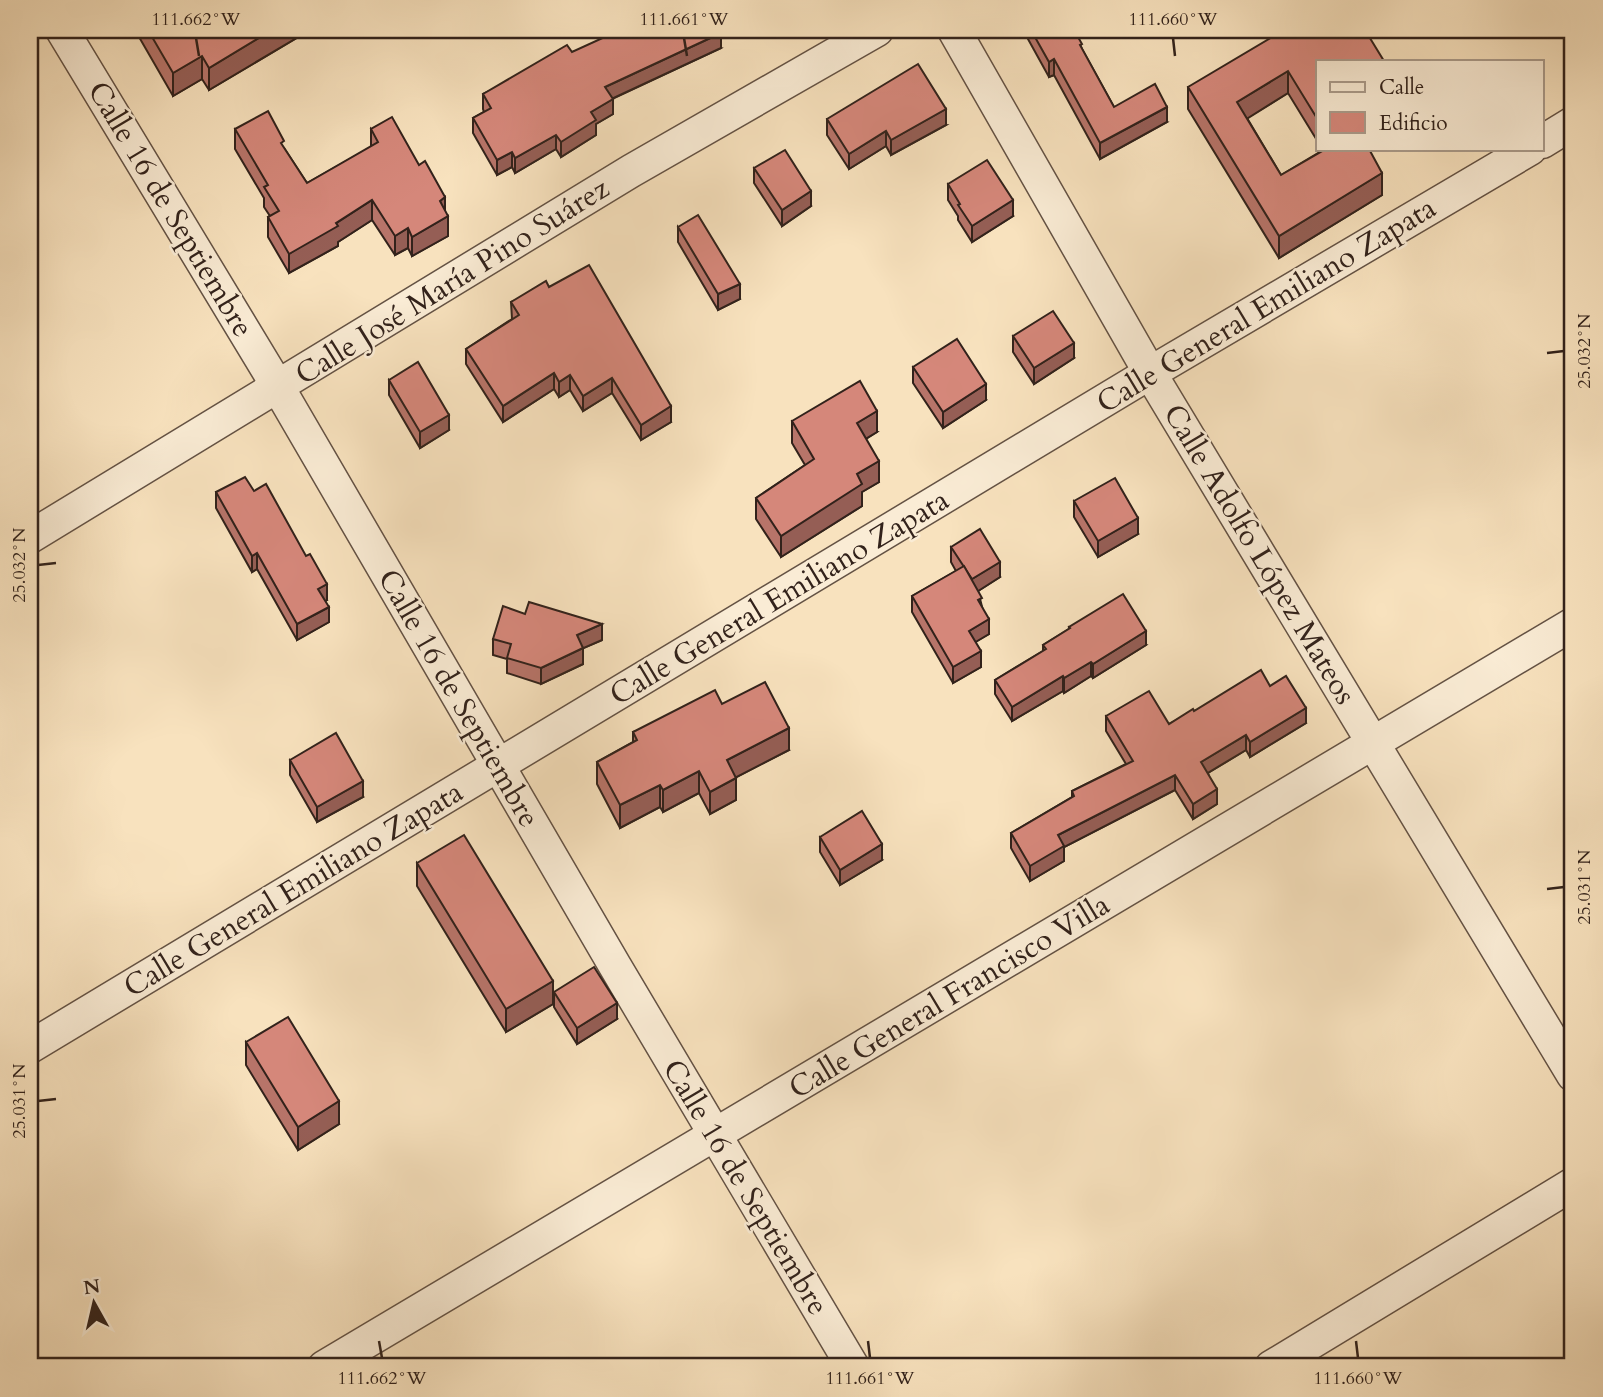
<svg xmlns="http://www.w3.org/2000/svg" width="1603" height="1397" font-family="Cardo,serif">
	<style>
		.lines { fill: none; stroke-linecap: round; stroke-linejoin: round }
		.street-casing { stroke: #645244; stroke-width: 35 }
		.street { stroke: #faecd5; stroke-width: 32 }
		.wall { fill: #b77469; stroke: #32221b; stroke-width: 2 }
		.shaded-wall { fill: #955e55; stroke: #32221b; stroke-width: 2 }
		.building { fill: #d5877a; stroke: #32221b; stroke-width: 2 }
		.ticks { fill: none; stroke: #32221b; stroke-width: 2.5 }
		.labels { text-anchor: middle; stroke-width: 5; stroke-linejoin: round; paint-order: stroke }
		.street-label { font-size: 30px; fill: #32221b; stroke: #faecd5 }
		.neatline { fill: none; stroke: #32221b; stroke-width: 2.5 }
		.ticks-label { font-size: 18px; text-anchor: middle; fill: #32221b }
	</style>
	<rect width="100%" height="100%" fill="#f8e2be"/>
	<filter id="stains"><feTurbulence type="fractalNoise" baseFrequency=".00286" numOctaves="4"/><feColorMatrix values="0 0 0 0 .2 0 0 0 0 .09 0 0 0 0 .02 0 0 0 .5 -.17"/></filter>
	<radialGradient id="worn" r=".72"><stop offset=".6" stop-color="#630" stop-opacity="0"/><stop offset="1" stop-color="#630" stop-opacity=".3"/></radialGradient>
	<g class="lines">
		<g class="street-casing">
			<g id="street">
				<polyline points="62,30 278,387 615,966 853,1367"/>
				<polyline points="954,30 1150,373 1573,1075"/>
				<polyline points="1542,142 1573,123"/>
				<polyline points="30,537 631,171 877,30"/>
				<polyline points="30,1047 1150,373 1530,149"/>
				<polyline points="324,1367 1573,624"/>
				<polyline points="1271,1367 1573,1184"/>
			</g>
		</g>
		<use href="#street" class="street"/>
	</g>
	<g class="wall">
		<polygon points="135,30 310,30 209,90 202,79 173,96"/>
		<polygon points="1023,30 1074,30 1082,49 1114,107 1167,122 1100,159 1054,75 1049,77"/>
		<polygon points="671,33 721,48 612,99 613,114 596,124 596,135 561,157 556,149 515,173 512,167 497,175 473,133 473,118 484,112 483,109 483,94 572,52"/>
		<polygon points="1318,61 1318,142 1288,93 1247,118 1281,175 1323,150 1322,149 1369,149 1382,195 1279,258 1188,109 1188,87"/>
		<polygon points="827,119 946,125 891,155 886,146 849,169 827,135"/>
		<polygon points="235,129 284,148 307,183 371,147 371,129 445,211 448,236 412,256 408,248 395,255 372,220 338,242 338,246 289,273 268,237 268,217 270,216 264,207 264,198 235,149"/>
		<polygon points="754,168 811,206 782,226 754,183"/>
		<polygon points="948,184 1013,216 972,242 958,220 958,216 948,200"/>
		<polygon points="678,227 740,299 718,310 678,242"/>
		<polygon points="549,287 671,422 641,440 612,393 583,411 570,390 559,397 554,389 503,422 466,364 466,349 512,319 511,302"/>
		<polygon points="1013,336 1074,358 1034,384 1013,352"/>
		<polygon points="913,367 986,400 943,428 913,383"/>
		<polygon points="389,380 449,430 420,448 389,395"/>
		<polygon points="792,421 877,432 866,439 879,482 862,492 862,506 781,557 756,519 756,498 805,465 792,443"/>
		<polygon points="254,491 327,600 325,601 329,622 297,640 257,569 252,572 216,508 216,492"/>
		<polygon points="1074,501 1138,534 1098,557 1074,517"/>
		<polygon points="951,547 1000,577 978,591 989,634 975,642 981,667 953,683 912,612 912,596 956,571 951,562"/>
		<polygon points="1069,627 1146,645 1093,678 1091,676 1064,693 1063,691 1012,721 995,694 995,680 1043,651 1043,645 1069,629"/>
		<polygon points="493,639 602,640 583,648 583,664 541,684 507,673 507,659 493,655"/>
		<polygon points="1270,686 1306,723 1250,757 1246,750 1208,773 1217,804 1193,819 1175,790 1064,847 1064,861 1030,881 1011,848 1011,833 1072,797 1072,791 1126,764 1106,731 1106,716 1169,724 1194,711"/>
		<polygon points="722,704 789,750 736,777 736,800 710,814 699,793 663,812 660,807 620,828 597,784 597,762 633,742 633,732"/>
		<polygon points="290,760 363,797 317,822 290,775"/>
		<polygon points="820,837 882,860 840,885 820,852"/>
		<polygon points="417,863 553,1004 506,1032 417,886"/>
		<polygon points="554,992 617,1019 577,1044 554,1007"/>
		<polygon points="246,1042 339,1124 298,1150 246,1065"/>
	</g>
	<g class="shaded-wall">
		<polygon points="272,30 310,30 209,90 209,68"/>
		<polygon points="721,33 721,48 605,102 605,87"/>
		<polygon points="202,56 202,79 173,96 173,73"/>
		<polygon points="1054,59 1054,75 1049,77 1049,62"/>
		<polygon points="1288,71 1288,93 1237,125 1237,102"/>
		<polygon points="613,99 613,114 596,124 596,135 561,157 561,142 591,112"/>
		<polygon points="1167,107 1167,122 1100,159 1100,143"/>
		<polygon points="946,109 946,125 891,155 891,140"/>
		<polygon points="886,131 886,146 849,169 849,154"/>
		<polygon points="556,135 556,149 515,173 515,158"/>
		<polygon points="512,152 512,167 497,175 497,160"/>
		<polygon points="1382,173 1382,195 1279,258 1279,236"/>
		<polygon points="811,191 811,206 782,226 782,210"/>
		<polygon points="445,197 445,217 440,201"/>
		<polygon points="372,200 372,220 338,242 338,246 289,273 289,254"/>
		<polygon points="1013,200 1013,216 972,242 972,226"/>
		<polygon points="448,216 448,236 412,256 412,237"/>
		<polygon points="408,228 408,248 395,255 395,236"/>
		<polygon points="740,284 740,299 718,310 718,294"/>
		<polygon points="1074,343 1074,358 1034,384 1034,368"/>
		<polygon points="554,373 554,389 503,422 503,406"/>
		<polygon points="570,375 570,390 559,397 559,382"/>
		<polygon points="612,378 612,393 583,411 583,396"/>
		<polygon points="986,384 986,400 943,428 943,412"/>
		<polygon points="671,406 671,422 641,440 641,425"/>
		<polygon points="877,411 877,432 857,444 857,423"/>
		<polygon points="449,415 449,430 420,448 420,432"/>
		<polygon points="879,461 879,482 862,492 862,506 781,557 781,536 857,474"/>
		<polygon points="1138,518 1138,534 1098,557 1098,541"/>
		<polygon points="257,553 257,569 252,572 252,556"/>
		<polygon points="1000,562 1000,577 972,595 972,579"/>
		<polygon points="327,584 327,600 318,605 318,589"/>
		<polygon points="329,607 329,622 297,640 297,624"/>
		<polygon points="989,619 989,634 969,646 969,631"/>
		<polygon points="602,624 602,640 577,651 577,635"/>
		<polygon points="1146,631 1146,645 1093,678 1093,664"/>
		<polygon points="583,648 583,664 541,684 541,668"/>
		<polygon points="981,651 981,667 953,683 953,667"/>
		<polygon points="1091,662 1091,676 1064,693 1064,678"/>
		<polygon points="1063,676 1063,691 1012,721 1012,707"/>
		<polygon points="1306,708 1306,723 1250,757 1250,742"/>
		<polygon points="789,728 789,750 727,782 727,760"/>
		<polygon points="1246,735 1246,750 1201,777 1201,762"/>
		<polygon points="699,771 699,793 663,812 663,790"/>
		<polygon points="1175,775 1175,790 1064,847 1064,861 1030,881 1030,866 1058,835"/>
		<polygon points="736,778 736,800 710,814 710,792"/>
		<polygon points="363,781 363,797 317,822 317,807"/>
		<polygon points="660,785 660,807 620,828 620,805"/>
		<polygon points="1217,789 1217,804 1193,819 1193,804"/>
		<polygon points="882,844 882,860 840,885 840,870"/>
		<polygon points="553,981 553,1004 506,1032 506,1009"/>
		<polygon points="617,1003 617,1019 577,1044 577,1028"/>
		<polygon points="339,1101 339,1124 298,1150 298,1127"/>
	</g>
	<g class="building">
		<polygon points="148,30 272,30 209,68 202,56 173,73"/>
		<polygon points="620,30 670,30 671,33 676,30 719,30 721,33 605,87 613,99 591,112 596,120 561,142 556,135 515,158 512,152 497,160 473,118 491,108 483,94 567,45 572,52"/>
		<polygon points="1031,30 1074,30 1082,44 1080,45 1114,107 1155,84 1167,107 1100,143 1054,59 1049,62"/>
		<polygon points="1284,30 1365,30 1384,61 1318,61 1318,120 1288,71 1237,102 1281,175 1326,149 1369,149 1382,173 1279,236 1188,87"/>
		<polygon points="918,64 946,109 891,140 886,131 849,154 827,119"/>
		<polygon points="268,111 284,141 281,143 307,183 378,142 371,129 392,117 419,165 425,161 445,197 440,201 448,216 412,237 408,228 395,236 372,200 336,223 338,226 289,254 268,217 279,211 264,187 268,185 235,129"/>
		<polygon points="785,150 811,191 782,210 754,168"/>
		<polygon points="987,160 1013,200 972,226 958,205 960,204 948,184"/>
		<polygon points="698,215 740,284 718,294 678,227"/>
		<polygon points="589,265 671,406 641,425 612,378 583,396 570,375 559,382 554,373 503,406 466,349 519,315 511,302 546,281 549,287"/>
		<polygon points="1053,311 1074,343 1034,368 1013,336"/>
		<polygon points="957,339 986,384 943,412 913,367"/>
		<polygon points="418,362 449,415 420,432 389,380"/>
		<polygon points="860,381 877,411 857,423 879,461 857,474 862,484 781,536 756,498 814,459 792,421"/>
		<polygon points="245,477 254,491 266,484 306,556 310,554 327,584 318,589 329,607 297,624 257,553 252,556 216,492"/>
		<polygon points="1115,478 1138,518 1098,541 1074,501"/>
		<polygon points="980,529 1000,562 972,579 951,547"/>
		<polygon points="964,566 982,598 978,600 989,619 969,631 981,651 953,667 912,596"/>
		<polygon points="1123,594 1146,631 1093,664 1091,662 1064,678 1063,676 1012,707 995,680 1046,649 1043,645 1070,628 1069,627"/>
		<polygon points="529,602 602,624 577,635 583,648 541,668 507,658 511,644 493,639 503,606 525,614"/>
		<polygon points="1261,670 1270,686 1286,676 1306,708 1250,742 1246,735 1201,762 1217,789 1193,804 1175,775 1058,835 1064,846 1030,866 1011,833 1074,796 1072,791 1133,761 1106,716 1149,691 1169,724 1193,709 1194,711"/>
		<polygon points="765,682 789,728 727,760 736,778 710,792 699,771 663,790 660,785 620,805 597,762 637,740 633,732 715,690 722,704"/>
		<polygon points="336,733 363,781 317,807 290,760"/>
		<polygon points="862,811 882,844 840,870 820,837"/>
		<polygon points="464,835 553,981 506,1009 417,863"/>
		<polygon points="594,967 617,1003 577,1028 554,992"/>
		<polygon points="288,1017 339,1101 298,1127 246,1042"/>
	</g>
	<path class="ticks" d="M196,38L199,56M684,38L687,56M1173,38L1175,56M1547,353L1564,351M38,565L56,563M1547,889L1564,887M38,1101L56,1099M379,1341L382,1358M868,1341L870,1358M1356,1341L1358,1358"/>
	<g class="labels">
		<g class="street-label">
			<text transform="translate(171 209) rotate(59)" y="10">Calle 16 de Septiembre</text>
			<text transform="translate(452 281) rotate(-32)" y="10">Calle José María Pino Suárez</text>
			<text transform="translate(1266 305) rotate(-31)" y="10">Calle General Emiliano Zapata</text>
			<text transform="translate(1260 554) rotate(59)" y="10">Calle Adolfo López Mateos</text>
			<text transform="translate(779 597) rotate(-31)" y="10">Calle General Emiliano Zapata</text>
			<text transform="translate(459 698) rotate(60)" y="10">Calle 16 de Septiembre</text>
			<text transform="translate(293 889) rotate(-31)" y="10">Calle General Emiliano Zapata</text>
			<text transform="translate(949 996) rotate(-31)" y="10">Calle General Francisco Villa</text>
			<text transform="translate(746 1187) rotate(59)" y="10">Calle 16 de Septiembre</text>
		</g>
	</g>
	<rect width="1603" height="1397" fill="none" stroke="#f8e2be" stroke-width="77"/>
	<rect x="1316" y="60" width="228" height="91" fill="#faecd5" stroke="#aa9b8b" stroke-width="2"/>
	<rect x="1330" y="82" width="35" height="10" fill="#faecd5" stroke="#aa9b8b" stroke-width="2"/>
	<text x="1379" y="94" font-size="21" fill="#32221b">Calle</text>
	<rect x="1330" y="112" width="35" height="21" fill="#d5877a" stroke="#aa9b8b" stroke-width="2"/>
	<text x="1379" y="130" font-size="21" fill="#32221b">Edificio</text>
	<g transform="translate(94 1303) rotate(352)" stroke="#faecd5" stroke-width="5" paint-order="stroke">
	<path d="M0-5L12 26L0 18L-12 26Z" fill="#32221b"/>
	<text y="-10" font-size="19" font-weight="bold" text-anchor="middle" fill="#32221b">N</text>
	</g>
	<rect x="38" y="38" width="1526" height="1320" class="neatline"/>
	<g class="ticks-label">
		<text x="196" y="25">111.662°W</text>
		<text x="684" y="25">111.661°W</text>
		<text x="1173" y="25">111.660°W</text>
		<text transform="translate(1584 351) rotate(-90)" y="6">25.032°N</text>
		<text transform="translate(19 565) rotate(-90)" y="6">25.032°N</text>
		<text transform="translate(1584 887) rotate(-90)" y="6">25.031°N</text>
		<text transform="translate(19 1101) rotate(-90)" y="6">25.031°N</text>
		<text x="382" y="1384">111.662°W</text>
		<text x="870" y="1384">111.661°W</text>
		<text x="1358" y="1384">111.660°W</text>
	</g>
	<rect width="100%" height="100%" filter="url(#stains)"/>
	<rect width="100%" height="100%" fill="url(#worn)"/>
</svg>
